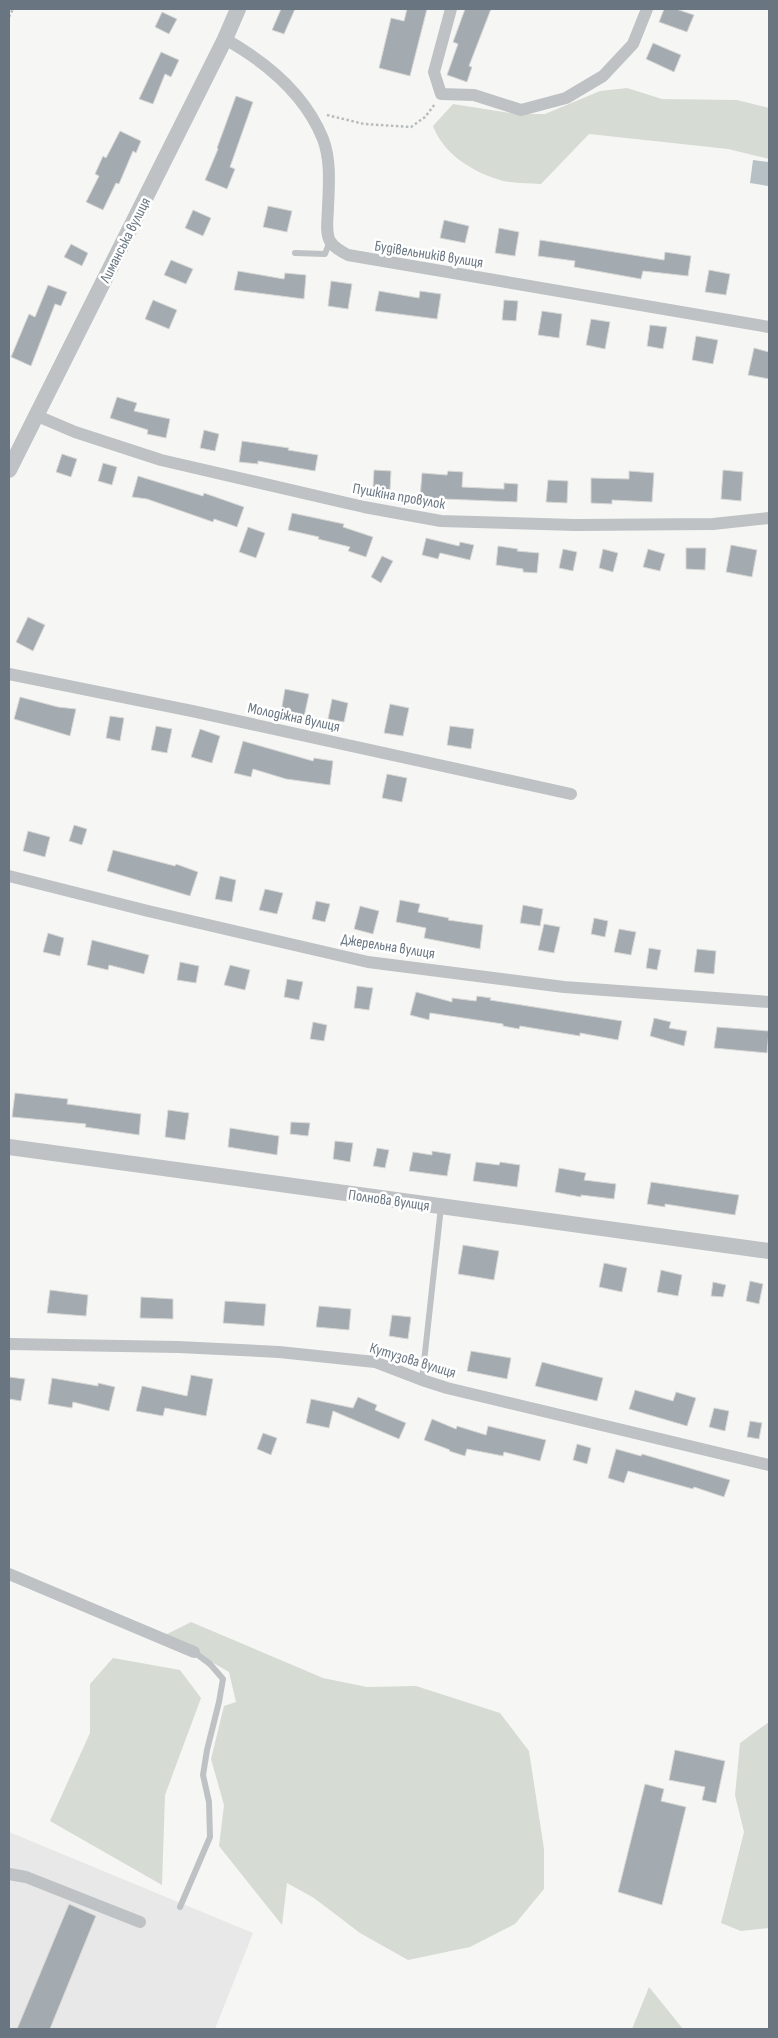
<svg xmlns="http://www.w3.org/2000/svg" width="778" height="2038" font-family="'Sofia Sans Condensed',sans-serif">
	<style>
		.built { fill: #e7e8e7 }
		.green { fill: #d6dbd4 }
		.water { fill: #b7c0c5 }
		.building { fill: #a4abb0; stroke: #d8d8d6 }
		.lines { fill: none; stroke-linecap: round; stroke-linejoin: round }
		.path { stroke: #b8bbbd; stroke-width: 2.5; stroke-dasharray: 2.5 2.5; stroke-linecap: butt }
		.service { stroke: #bec2c5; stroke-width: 6 }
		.minor { stroke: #bec2c5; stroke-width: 12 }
		.tertiary { stroke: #bec2c5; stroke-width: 16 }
		.labels { text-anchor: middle; stroke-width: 5; stroke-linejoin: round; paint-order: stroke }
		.street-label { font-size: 15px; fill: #697682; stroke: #fff }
	</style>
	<rect width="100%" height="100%" fill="#f6f7f4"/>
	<polygon class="built" points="9,1832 253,1933 215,2029 9,2029"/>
	<g class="green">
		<path d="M627,88L662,99L737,100L769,108V159L728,149L589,134L541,184C527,183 510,184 497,179C471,171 443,153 433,126L453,104L516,114H545L600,91Z"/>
		<polygon points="191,1622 323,1678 367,1687 416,1686 500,1713 529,1751 544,1849 544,1889 515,1924 470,1947 408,1960 360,1933 314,1898 287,1883 282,1925 219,1846 224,1805 211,1759 224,1706 236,1702 229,1672 165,1635"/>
		<polygon points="113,1658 180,1670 201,1698 165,1795 162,1885 50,1821 90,1733 90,1684"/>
		<polygon points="769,1722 769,1928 741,1931 721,1923 744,1832 735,1795 740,1743"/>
		<polygon points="649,1987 683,2029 632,2029"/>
	</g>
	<polygon class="water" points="753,160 769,162 768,186 750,183"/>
	<g class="building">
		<polygon points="281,9 295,9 284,34 272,30"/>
		<polygon points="407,9 427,9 410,76 379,68 391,18 404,21"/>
		<polygon points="465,9 491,9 469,66 472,67 467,82 447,75 458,44 453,42"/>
		<polygon points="664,9 676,9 694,15 687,32 659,22"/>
		<polygon points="162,12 177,19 169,34 155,27"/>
		<polygon points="653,43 681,55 674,72 646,59"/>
		<polygon points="161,52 179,60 171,77 165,74 153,104 139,99"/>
		<polygon points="236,96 253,102 230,167 235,169 227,189 205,180 218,149 217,148"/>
		<polygon points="120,131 141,141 136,153 133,151 119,184 116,183 103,210 86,202 99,176 95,174 103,156 106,158"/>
		<polygon points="268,206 292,211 287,232 263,227"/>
		<polygon points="193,210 211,218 203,236 185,228"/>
		<polygon points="444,220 469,226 465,243 440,238"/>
		<polygon points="499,228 519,232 515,256 495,253"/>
		<polygon points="540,240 664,260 665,252 691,256 688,276 643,271 641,279 574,267 575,261 538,256"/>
		<polygon points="71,244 88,253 82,266 64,257"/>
		<polygon points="171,260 193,269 186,284 164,275"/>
		<polygon points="709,270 730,274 726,295 705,292"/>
		<polygon points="238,271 284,279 285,273 306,275 304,299 234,290"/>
		<polygon points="331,281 352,284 348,309 328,306"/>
		<polygon points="48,285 67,292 61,306 55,304 31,366 11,357 29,314 35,317"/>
		<polygon points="379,291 419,298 420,291 441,294 437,319 375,311"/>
		<polygon points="153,300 177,310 169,329 145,319"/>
		<polygon points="504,300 518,301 516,321 502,320"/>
		<polygon points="542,311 562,314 559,338 538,335"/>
		<polygon points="591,319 610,322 605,349 586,345"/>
		<polygon points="650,325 667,327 663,349 647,346"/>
		<polygon points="696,336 718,340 713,364 692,360"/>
		<polygon points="754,348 769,352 769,379 748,375"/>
		<polygon points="117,397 137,403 134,411 170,419 166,438 147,434 148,430 110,418"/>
		<polygon points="204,430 219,434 215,451 200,448"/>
		<polygon points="242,441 289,448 288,450 318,455 315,471 258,461 258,464 239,462"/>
		<polygon points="62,454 77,459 71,477 56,472"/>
		<polygon points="103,463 117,467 112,485 98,481"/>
		<polygon points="374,470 391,471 390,490 373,488"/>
		<polygon points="723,470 743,472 741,501 721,499"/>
		<polygon points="448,471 463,472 462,487 504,489 504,483 518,484 517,502 420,498 422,473 447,475"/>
		<polygon points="629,471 654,473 652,502 612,500 612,504 591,503 591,478 629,479"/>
		<polygon points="138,476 203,496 204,493 244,507 237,527 214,519 213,522 147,499 132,497"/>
		<polygon points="548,480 568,481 567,503 546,502"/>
		<polygon points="292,513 344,524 343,527 373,537 366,557 348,551 350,547 318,539 319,537 288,530"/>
		<polygon points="248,527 265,533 256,558 239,552"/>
		<polygon points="426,538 459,546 460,542 474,545 470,560 440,553 438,559 422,555"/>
		<polygon points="731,545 757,550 752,577 726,572"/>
		<polygon points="498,546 518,549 517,551 539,553 537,573 523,572 523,569 496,565"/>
		<polygon points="686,548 706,548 705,570 686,569"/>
		<polygon points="563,549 577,552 573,571 559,568"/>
		<polygon points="603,549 618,553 613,572 599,568"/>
		<polygon points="648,549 665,554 660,571 643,567"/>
		<polygon points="382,556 393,561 381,583 371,577"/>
		<polygon points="28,617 45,625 33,651 16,642"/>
		<polygon points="285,689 309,694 304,717 281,712"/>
		<polygon points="20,697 58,707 76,709 70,736 14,719"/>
		<polygon points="332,699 348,703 344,722 328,719"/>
		<polygon points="390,704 409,708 403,736 384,733"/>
		<polygon points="110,716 124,718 120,741 106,738"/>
		<polygon points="156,726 172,729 167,753 151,750"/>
		<polygon points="450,726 474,729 471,749 447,745"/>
		<polygon points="200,729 220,736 212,763 191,757"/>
		<polygon points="243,741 313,761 314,758 333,761 330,785 286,779 253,769 251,777 234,773"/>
		<polygon points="387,774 407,778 402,802 382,798"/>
		<polygon points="74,825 87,829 82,845 69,841"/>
		<polygon points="28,831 50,837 45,857 23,851"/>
		<polygon points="113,850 175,866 176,864 198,872 190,896 107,871"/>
		<polygon points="220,876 236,880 232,902 215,899"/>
		<polygon points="265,889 283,893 277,914 259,910"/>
		<polygon points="400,900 420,904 418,912 449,918 448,920 483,925 480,949 424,938 426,928 396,922"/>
		<polygon points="316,901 330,904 325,922 312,919"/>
		<polygon points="523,905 543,909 540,926 520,923"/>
		<polygon points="360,906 379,911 373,934 354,929"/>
		<polygon points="594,918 608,921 605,937 591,934"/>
		<polygon points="544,924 560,927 554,953 538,950"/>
		<polygon points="619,929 636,932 631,955 614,952"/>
		<polygon points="48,933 64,938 60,956 43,952"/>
		<polygon points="92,940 149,955 144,974 109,965 108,970 87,965"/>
		<polygon points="649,948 661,950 657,970 646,968"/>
		<polygon points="697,949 716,951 714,974 694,972"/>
		<polygon points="180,962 199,966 196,983 177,980"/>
		<polygon points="230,965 250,970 245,990 224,985"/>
		<polygon points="287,979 303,982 299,1000 284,997"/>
		<polygon points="357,986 373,988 369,1010 354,1008"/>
		<polygon points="416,992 452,1002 452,998 476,1001 477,996 491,998 490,1000 622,1021 618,1040 580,1033 580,1036 520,1026 519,1029 503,1026 503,1024 430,1013 429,1020 410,1015"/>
		<polygon points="654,1018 671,1022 669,1028 687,1031 684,1046 650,1036"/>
		<polygon points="313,1022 327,1025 324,1041 310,1039"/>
		<polygon points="717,1027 769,1031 767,1053 714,1048"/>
		<polygon points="15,1093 68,1099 67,1104 141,1114 139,1135 85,1127 86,1124 12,1117"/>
		<polygon points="168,1110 189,1113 185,1140 165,1137"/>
		<polygon points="291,1122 310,1123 308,1136 290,1134"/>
		<polygon points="230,1128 279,1136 277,1155 228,1147"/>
		<polygon points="335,1141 353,1143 350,1162 333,1159"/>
		<polygon points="377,1148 389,1150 385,1168 373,1166"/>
		<polygon points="432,1151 451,1154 447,1176 409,1171 413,1152 432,1155"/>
		<polygon points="476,1162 499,1165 500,1162 520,1165 517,1187 473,1181"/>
		<polygon points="559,1168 586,1173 584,1180 616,1184 614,1199 581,1195 581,1197 555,1192"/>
		<polygon points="651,1182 739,1195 735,1215 665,1204 665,1207 647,1204"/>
		<polygon points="463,1245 499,1251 494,1280 458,1274"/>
		<polygon points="604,1263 627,1268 622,1292 599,1287"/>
		<polygon points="661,1270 682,1275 678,1296 657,1292"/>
		<polygon points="750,1281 763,1284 759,1304 746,1301"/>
		<polygon points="713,1282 726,1285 723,1297 711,1296"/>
		<polygon points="50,1290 88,1295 86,1316 47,1313"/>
		<polygon points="141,1297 173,1299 173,1319 140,1318"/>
		<polygon points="225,1301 266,1304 264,1326 223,1323"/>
		<polygon points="319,1306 351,1309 349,1330 316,1327"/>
		<polygon points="392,1315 411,1317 408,1339 389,1336"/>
		<polygon points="471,1351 511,1358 507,1379 467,1371"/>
		<polygon points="542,1362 603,1378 597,1401 535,1386"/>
		<polygon points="191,1375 213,1379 206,1416 165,1408 163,1416 136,1411 142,1386 187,1396"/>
		<polygon points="9,1377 25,1379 21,1401 9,1399"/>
		<polygon points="52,1378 98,1386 98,1383 115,1387 109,1411 73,1402 72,1408 48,1404"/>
		<polygon points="635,1390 673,1401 676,1392 696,1398 687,1426 629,1409"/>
		<polygon points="358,1397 377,1405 375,1410 406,1423 399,1439 333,1411 329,1428 306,1423 311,1399 353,1408"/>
		<polygon points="714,1408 729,1411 725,1431 709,1427"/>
		<polygon points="432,1419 456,1429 457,1426 486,1435 488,1426 546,1440 540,1461 504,1452 503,1456 467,1449 465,1456 449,1451 450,1450 424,1440"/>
		<polygon points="750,1421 762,1423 759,1439 747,1437"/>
		<polygon points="263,1433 277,1438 271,1455 257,1449"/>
		<polygon points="577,1444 591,1448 587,1464 573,1460"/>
		<polygon points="616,1449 641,1456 642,1454 730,1480 724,1497 694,1487 693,1489 628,1471 624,1483 608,1478"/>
		<polygon points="675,1750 725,1761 716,1803 702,1800 705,1787 669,1780"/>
		<polygon points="645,1784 664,1789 661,1801 686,1807 662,1905 618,1892"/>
		<polygon points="69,1904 96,1916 50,2029 17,2029"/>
	</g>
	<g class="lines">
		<g class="path">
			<polyline points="9,17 13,9"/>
			<polyline points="327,115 364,124 411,127 425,117 435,104"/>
		</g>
		<g class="service">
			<polyline points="295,253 325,254 330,241"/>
			<polyline points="422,1380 441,1207"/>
			<polyline points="180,1907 210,1837 209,1802 203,1775 207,1750 219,1702 223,1679 210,1664 194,1652"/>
		</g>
		<g class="minor">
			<polyline points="451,9 434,72 441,94 474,95 521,110 566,98 603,76 633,44 647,9"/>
			<path d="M225,39C266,62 305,94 323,139C331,160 329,185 328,207C328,217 325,232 330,241C334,248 342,252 348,255L769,327"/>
			<polyline points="35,415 75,432 161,460 364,507 441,521 575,525 713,524 769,518"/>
			<polyline points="9,674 192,711 571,794"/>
			<polyline points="9,876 148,911 368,962 564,987 769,1002"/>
			<polyline points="9,1344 178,1347 279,1352 375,1362 422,1380 447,1388 769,1465"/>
			<polyline points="9,1574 194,1652"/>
			<polyline points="9,1874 26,1877 140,1922"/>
		</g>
		<g class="tertiary">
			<polyline points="9,470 225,39 238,9"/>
			<polyline points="9,1147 769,1251"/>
		</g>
	</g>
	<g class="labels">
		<g class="street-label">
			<text transform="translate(125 240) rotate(-63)" y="5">Лиманська вулиця</text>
			<text transform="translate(429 254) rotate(9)" y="5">Будівельників вулиця</text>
			<text transform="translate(399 496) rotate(10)" y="5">Пушкіна провулок</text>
			<text transform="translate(294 717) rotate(12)" y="5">Молодіжна вулиця</text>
			<text transform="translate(388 946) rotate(9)" y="5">Джерельна вулиця</text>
			<text transform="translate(389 1200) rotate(8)" y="5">Полнова вулиця</text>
			<text transform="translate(413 1360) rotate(17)" y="5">Кутузова вулиця</text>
		</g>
	</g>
	<rect width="778" height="2038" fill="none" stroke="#697682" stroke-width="20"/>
</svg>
